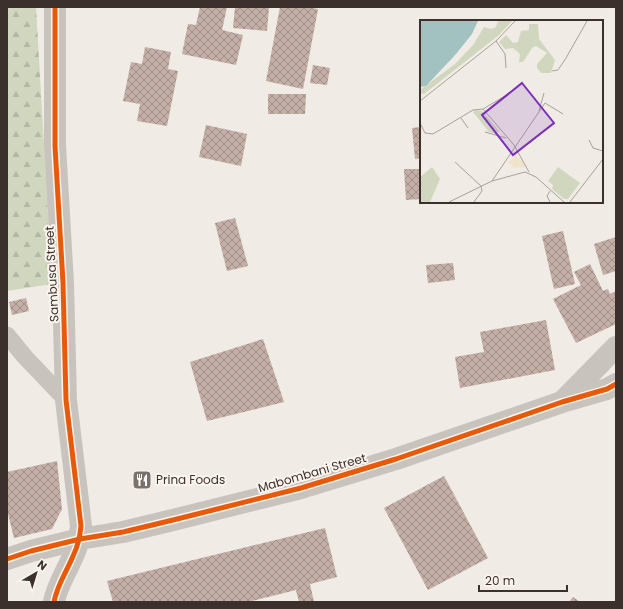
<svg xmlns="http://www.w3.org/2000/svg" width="623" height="609" font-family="Poppins,sans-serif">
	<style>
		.forest { fill: url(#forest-firs) }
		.building { fill: url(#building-cross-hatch) }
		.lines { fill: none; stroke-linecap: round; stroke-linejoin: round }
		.service { stroke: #c9c3be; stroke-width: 17 }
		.minor { stroke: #c9c3be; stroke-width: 22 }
		.cycleway-casing { stroke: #fbf5ee; stroke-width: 8 }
		.cycleway { stroke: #e8590c; stroke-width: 5 }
		.labels { text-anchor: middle; stroke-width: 4; stroke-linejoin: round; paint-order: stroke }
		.street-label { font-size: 12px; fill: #3b302b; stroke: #fbf5ee }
		.poi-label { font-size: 12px; fill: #3b302b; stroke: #fbf5ee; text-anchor: start }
		.inset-road { fill: none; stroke: #a8a09b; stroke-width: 1 }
		.view { fill: #7b2cbf; fill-opacity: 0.15; stroke: #7b2cbf; stroke-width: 2 }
		.inset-edge { fill: none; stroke: #3b302b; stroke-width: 2 }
	</style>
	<defs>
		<pattern id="forest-firs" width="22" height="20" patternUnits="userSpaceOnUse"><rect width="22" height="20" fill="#d1d6bf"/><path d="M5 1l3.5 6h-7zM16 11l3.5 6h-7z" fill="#b4b8a4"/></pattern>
		<pattern id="building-cross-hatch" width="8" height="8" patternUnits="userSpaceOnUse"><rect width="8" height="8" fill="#c3afa7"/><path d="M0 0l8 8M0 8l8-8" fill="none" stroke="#a08f88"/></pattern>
	</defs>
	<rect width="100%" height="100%" fill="#f0ebe5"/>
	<polygon class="forest" points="7,7 36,7 52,284 7,291"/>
	<g class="building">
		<polygon points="200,7 227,7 222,30 243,35 236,65 182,54 188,24 196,25"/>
		<polygon points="235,7 269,7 267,31 233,28"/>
		<polygon points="280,7 307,7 318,9 303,89 266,81"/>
		<polygon points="145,47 171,52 168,69 178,71 167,126 137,121 140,104 123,101 131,62 142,64"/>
		<polygon points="313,65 330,68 327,85 310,83"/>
		<polygon points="268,94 306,94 305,114 268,114"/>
		<polygon points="206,125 247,134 241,166 199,157"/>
		<polygon points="421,127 421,158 415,159 412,128"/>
		<polygon points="404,169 421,169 421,199 406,200"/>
		<polygon points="235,218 248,266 227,271 215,223"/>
		<polygon points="563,231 575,284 554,289 542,236"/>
		<polygon points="616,237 616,271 603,275 594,244"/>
		<polygon points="453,263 455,280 428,283 426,265"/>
		<polygon points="590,264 603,291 608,289 610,294 616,291 616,324 576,343 553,299 581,285 574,272"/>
		<polygon points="26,298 29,311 12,315 9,302"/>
		<polygon points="546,320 555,370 460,388 455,357 484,352 480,332"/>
		<polygon points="263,339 284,402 207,421 190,362"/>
		<polygon points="57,461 62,509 52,529 14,538 7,510 7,472"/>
		<polygon points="444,476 488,558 428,590 384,508"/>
		<polygon points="325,528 337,577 310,584 314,602 299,602 296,590 248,602 113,602 107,581"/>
		<polygon points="573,597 580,602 569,602"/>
	</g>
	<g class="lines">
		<polyline class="service" points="7,335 25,357 66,400"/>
		<g class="minor">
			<polyline points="564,400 616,347"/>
			<polyline points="7,559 31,551 80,539 123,532 173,520 301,488 396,459 562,402 607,389 616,384"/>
			<path d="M54,602C57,585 67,571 73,556C78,546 80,536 81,526L66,400L63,283L55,146V7"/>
		</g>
		<g class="cycleway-casing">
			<g id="cycleway">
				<polyline points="7,559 31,551 80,539 123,532 173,520 301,488 396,459 562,402 607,389 616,384"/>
				<path d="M54,602C57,585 67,571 73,556C78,546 80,536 81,526L66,400L63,283L55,146V7"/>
			</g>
		</g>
		<use href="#cycleway" class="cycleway"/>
	</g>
	<defs>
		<g id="restaurant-square" transform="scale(1)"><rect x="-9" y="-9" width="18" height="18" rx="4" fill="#7a716c" stroke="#fbf5ee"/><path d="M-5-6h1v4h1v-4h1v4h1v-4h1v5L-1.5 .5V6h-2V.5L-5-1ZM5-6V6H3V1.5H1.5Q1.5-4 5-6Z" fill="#fff"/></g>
	</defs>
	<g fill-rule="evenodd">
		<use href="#restaurant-square" x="142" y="480"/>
	</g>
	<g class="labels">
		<g class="street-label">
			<text transform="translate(52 274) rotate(-93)" y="4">Sambusa Street</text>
			<text transform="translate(312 473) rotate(-16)" y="4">Mabombani Street</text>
		</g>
		<g class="poi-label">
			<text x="156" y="484">Prina Foods</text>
		</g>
	</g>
	<g transform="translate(420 20)">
		<rect width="183" height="183" fill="#f0ebe5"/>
		<path d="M78,1H92L79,15L4,74L0,73V70L35,44L53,25L64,7L71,9L76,7ZM138,147L160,163L148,179H144L132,169L133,165L128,161Z" fill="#d1d6bf"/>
		<path d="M109,4H118L119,19L135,40L131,53H121L117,48V44L127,33L116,26L112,28L103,42H99L100,34L93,28L85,29L79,22L86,15L93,23L98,22L101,11L109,10ZM56,90L62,91L79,111L76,114L69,112L53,92ZM12,147L20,159L10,182H0V157Z" fill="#d1d6bf"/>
		<path d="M97,136L104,143L106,147L94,148L88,142Z" fill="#efe3cc"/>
		<path d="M0,1H58L52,14L36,34L6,66L0,67Z" fill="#a1c2c1"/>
		<path class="inset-road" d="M76,21L85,34L86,48M132,51L138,50L146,38L167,1M0,81L76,21L95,1M63,89L85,76M119,91L124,73M41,98L48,108M0,103L5,113L13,114L53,90L63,89L94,125L109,152M65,112L86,118M169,120L173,128L183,131M35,142L61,166L62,171L54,182M72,161L125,83L143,94M29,182L72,161L105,152L116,157L144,182M130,182L127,176L130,171M150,182L183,139"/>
		<path class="view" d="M102,63L134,103L93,135L62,95Z"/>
		<rect width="183" height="183" class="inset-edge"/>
	</g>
	<rect width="623" height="609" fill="none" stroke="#3b302b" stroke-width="16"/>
	<g transform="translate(36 573) rotate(38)" stroke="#fbf5ee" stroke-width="3" paint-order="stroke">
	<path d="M0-3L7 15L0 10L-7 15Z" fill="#3b302b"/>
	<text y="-6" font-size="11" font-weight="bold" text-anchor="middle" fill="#3b302b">N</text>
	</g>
	<path d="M479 585v6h88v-6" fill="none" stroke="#3b302b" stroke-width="2"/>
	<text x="485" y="585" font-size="12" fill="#3b302b" stroke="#fbf5ee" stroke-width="3" paint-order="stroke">20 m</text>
</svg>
